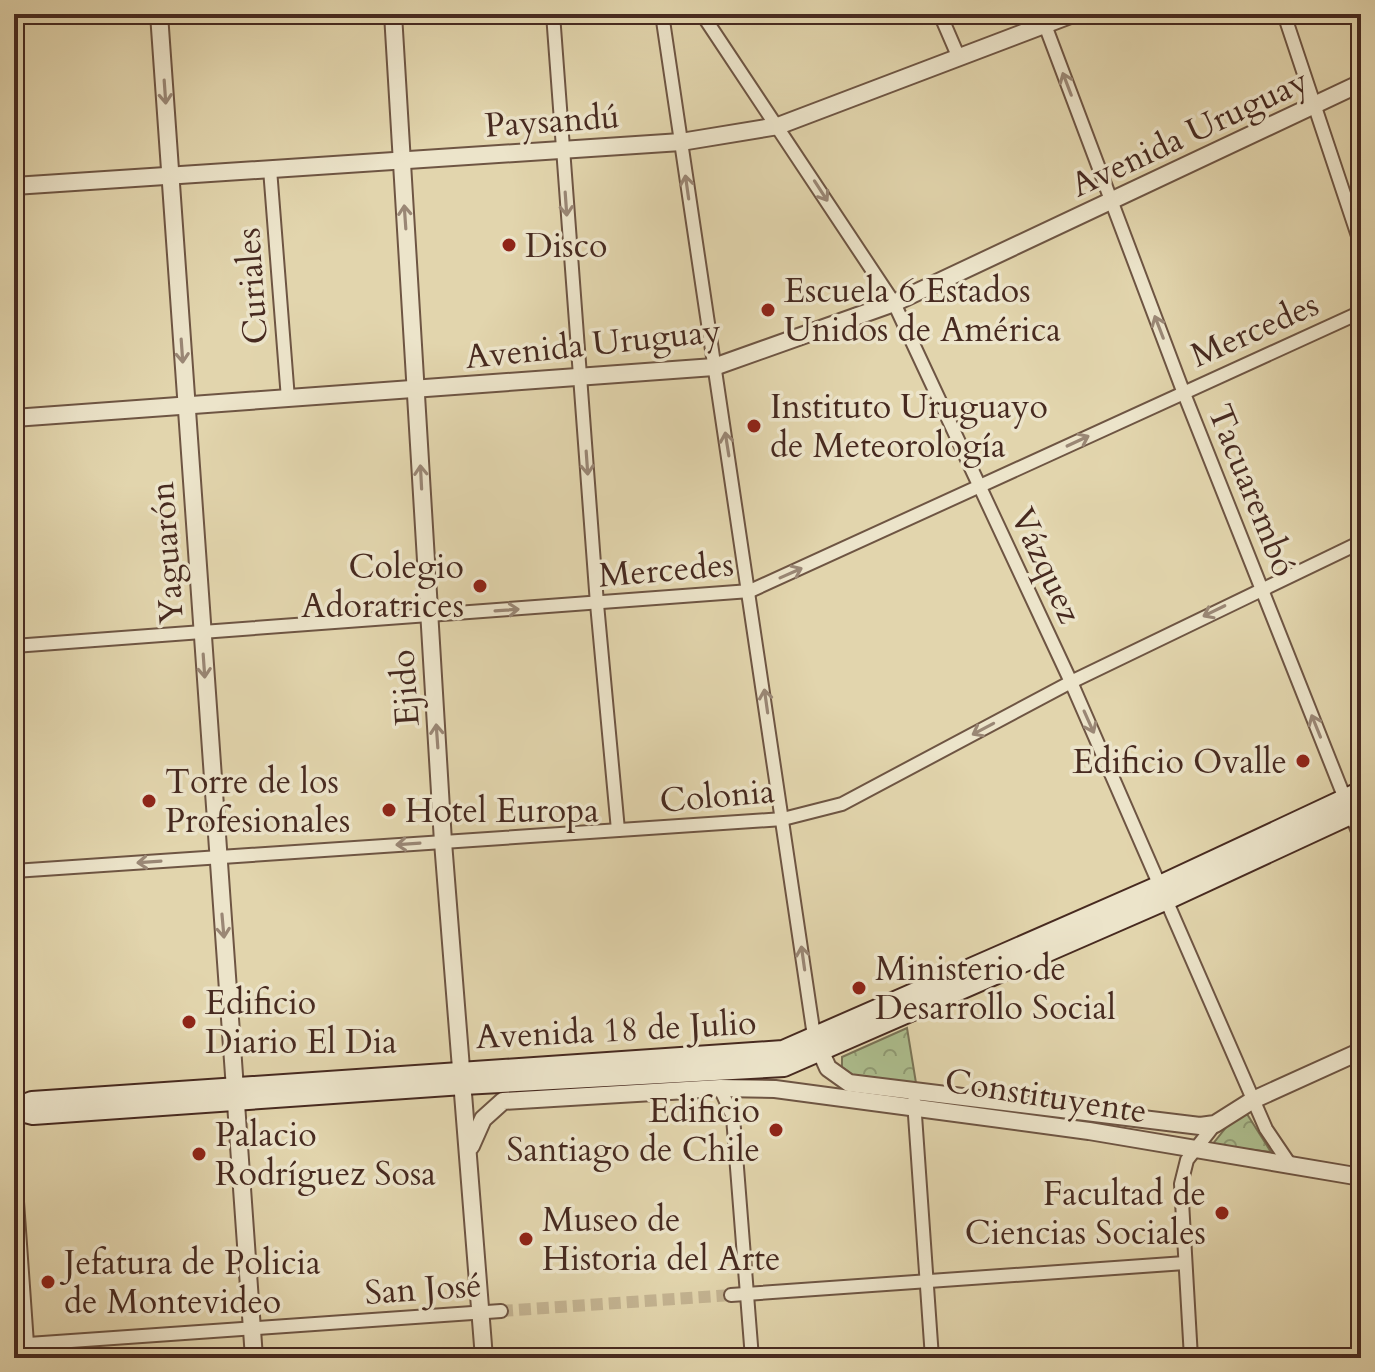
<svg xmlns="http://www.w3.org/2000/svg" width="1375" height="1372" font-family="Cardo,serif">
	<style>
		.forest { fill: url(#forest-crowns); stroke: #7a7457; stroke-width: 2 }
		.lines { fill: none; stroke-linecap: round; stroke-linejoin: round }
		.minor-tunnel { stroke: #c3b391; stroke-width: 12; stroke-dasharray: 12 6; stroke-linecap: butt }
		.minor-casing { stroke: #6e5543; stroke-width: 16 }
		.tertiary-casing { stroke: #6e5543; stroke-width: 20 }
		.secondary-casing { stroke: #472a20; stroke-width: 22 }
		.minor { stroke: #ece4ca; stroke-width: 12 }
		.tertiary { stroke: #ece4ca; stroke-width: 16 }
		.secondary { stroke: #ece4ca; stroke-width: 18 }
		.oneway { stroke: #9a8775 }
		.poi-dot { fill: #8f2418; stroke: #ece4ca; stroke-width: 3 }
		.labels { text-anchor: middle; stroke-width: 7; stroke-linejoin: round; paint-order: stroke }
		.street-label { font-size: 34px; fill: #472a20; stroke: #ece4ca }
		.poi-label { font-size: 34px; fill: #472a20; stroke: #ece4ca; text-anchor: start }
	</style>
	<defs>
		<pattern id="forest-crowns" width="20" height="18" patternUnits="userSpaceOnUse" patternTransform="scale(2)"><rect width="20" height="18" fill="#adbe8e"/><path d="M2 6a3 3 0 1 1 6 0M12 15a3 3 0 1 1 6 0" fill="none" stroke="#8f9b74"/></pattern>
	</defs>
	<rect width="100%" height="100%" fill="#e2d5ad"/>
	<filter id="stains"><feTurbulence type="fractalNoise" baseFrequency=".0025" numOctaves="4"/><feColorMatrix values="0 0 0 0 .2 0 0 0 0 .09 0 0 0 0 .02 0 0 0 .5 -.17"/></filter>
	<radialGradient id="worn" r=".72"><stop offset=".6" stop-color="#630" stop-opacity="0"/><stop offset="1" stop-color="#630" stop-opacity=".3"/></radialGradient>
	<g class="forest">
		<polygon points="907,1028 916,1083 855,1077 842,1067 842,1057"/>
		<polygon points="1247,1114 1271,1152 1212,1145 1228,1125"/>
	</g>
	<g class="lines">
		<polyline class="minor-tunnel" points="501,1311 731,1295"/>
		<g class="minor-casing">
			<g id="minor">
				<polyline points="553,14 597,604 618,830"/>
				<polyline points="662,14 814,1036"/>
				<polyline points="702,14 894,303 1071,682 1266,1129 1291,1166"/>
				<polyline points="940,14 959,58"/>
				<polyline points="1284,14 1361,245"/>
				<polyline points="1045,25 1183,391 1361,839"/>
				<polyline points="270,169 288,399"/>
				<polyline points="14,646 750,591 1361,312"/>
				<polyline points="14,871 783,819 842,804 1071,682 1361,542"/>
				<polyline points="720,1088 733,1117 752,1358"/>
				<polyline points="914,1101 932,1358"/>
				<polyline points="14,1159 28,1358"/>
				<polyline points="731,1295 1185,1263"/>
				<polyline points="14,1345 501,1311"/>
				<polyline points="1191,1358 1181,1184 1187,1160 1215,1124"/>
			</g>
		</g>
		<g class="tertiary-casing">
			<g id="tertiary">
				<polyline points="159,14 254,1358"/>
				<polyline points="393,14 443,842 484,1358"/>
				<polyline points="14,186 681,142 778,126 1073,14"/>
				<polyline points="14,418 714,367 894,303 1361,83"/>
				<polyline points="815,1039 828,1068 849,1083 1200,1126 1215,1124 1253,1100 1361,1051"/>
				<polyline points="471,1146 483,1119 503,1101 720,1088 775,1089 1089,1131 1361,1177"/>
			</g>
		</g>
		<g class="secondary-casing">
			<g id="secondary">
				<polyline points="14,1108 32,1101 783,1050 1160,885 1361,791"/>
				<polyline points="14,1110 33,1115 463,1085 784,1067 1167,900 1361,810"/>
			</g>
		</g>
		<use href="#minor" class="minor"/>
		<use href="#tertiary" class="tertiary"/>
		<use href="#secondary" class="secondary"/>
	</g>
	<defs><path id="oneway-shaft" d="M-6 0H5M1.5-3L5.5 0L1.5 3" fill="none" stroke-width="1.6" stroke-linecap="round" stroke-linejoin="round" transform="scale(2)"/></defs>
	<g class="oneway">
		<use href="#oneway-shaft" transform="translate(1067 84) rotate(-111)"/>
		<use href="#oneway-shaft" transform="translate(165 92) rotate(86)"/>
		<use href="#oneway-shaft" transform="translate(687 187) rotate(-98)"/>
		<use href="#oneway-shaft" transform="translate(821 191) rotate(57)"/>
		<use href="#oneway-shaft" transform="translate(566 204) rotate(86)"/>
		<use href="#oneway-shaft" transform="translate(405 217) rotate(-94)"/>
		<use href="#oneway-shaft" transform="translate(1159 327) rotate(-111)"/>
		<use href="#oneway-shaft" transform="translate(182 351) rotate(86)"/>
		<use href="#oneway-shaft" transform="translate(1078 441) rotate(-25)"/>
		<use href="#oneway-shaft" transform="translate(727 444) rotate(-99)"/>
		<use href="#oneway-shaft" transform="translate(587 463) rotate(86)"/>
		<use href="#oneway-shaft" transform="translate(421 477) rotate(-93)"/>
		<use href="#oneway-shaft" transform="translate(791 573) rotate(-24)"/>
		<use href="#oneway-shaft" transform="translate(507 610) rotate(-4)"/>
		<use href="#oneway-shaft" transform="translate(1214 611) rotate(154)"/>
		<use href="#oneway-shaft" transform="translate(204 666) rotate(86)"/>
		<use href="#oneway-shaft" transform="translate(766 701) rotate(-98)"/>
		<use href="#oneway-shaft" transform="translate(1089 722) rotate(66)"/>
		<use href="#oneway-shaft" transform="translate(1316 726) rotate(-112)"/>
		<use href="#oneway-shaft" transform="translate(983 729) rotate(152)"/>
		<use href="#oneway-shaft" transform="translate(437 736) rotate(-94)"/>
		<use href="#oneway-shaft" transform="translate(408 844) rotate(176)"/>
		<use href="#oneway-shaft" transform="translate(149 862) rotate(176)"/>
		<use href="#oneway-shaft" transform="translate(223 926) rotate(85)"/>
		<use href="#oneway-shaft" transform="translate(803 958) rotate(-98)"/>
	</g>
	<g class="poi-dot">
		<circle cx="509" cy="245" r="8"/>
		<circle cx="768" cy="310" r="8"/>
		<circle cx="754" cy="426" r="8"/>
		<circle cx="480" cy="586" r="8"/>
		<circle cx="1303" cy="761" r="8"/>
		<circle cx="149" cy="801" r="8"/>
		<circle cx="389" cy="810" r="8"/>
		<circle cx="859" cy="988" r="8"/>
		<circle cx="189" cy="1022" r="8"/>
		<circle cx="776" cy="1130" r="8"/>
		<circle cx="199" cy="1154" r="8"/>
		<circle cx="1222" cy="1213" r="8"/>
		<circle cx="526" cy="1239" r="8"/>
		<circle cx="48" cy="1282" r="8"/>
	</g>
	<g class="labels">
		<g class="street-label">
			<text transform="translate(552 120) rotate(-4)" y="12">Paysandú</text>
			<text transform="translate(1189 132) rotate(-25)" y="12">Avenida Uruguay</text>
			<text transform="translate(251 286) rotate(-94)" y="12">Curiales</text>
			<text transform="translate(1254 329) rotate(-24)" y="12">Mercedes</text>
			<text transform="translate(593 343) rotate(-6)" y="12">Avenida Uruguay</text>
			<text transform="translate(1253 490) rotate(68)" y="12">Tacuarembó</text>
			<text transform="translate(166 553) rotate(-94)" y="12">Yaguarón</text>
			<text transform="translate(1047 565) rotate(65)" y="12">Vázquez</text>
			<text transform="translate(666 569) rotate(-5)" y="12">Mercedes</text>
			<text transform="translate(404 688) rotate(-94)" y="12">Ejido</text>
			<text transform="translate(717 795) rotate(-5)" y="12">Colonia</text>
			<text transform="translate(616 1029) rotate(-3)" y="12">Avenida 18 de Julio</text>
			<text transform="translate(1046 1095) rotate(9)" y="12">Constituyente</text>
			<text transform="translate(423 1288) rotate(-4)" y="12">San José</text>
		</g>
		<g class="poi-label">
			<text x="525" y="257">Disco</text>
			<text x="784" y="302">Escuela 6 Estados<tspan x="784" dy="39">Unidos de América</tspan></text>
			<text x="770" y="418">Instituto Uruguayo<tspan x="770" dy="39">de Meteorología</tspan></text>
			<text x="464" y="578" text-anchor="end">Colegio<tspan x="464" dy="39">Adoratrices</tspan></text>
			<text x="1287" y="773" text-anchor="end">Edificio Ovalle</text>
			<text x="165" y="793">Torre de los<tspan x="165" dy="39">Profesionales</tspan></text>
			<text x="405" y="822">Hotel Europa</text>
			<text x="875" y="980">Ministerio de<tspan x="875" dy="39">Desarrollo Social</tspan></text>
			<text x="205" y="1014">Edificio<tspan x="205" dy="39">Diario El Dia</tspan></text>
			<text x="760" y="1122" text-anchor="end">Edificio<tspan x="760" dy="39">Santiago de Chile</tspan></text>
			<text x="215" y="1146">Palacio<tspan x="215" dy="39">Rodríguez Sosa</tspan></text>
			<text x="1206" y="1205" text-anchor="end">Facultad de<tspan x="1206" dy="39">Ciencias Sociales</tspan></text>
			<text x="542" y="1231">Museo de<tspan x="542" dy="39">Historia del Arte</tspan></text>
			<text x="64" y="1274">Jefatura de Policia<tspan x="64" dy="39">de Montevideo</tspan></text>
		</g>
	</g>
	<rect width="1375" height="1372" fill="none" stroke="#e2d5ad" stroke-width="48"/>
	<rect x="16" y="16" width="1343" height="1340" fill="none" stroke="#472a20" stroke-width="4"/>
	<rect x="24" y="24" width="1327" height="1324" fill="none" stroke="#472a20" stroke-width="2"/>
	<rect width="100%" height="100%" filter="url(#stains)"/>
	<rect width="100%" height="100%" fill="url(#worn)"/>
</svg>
